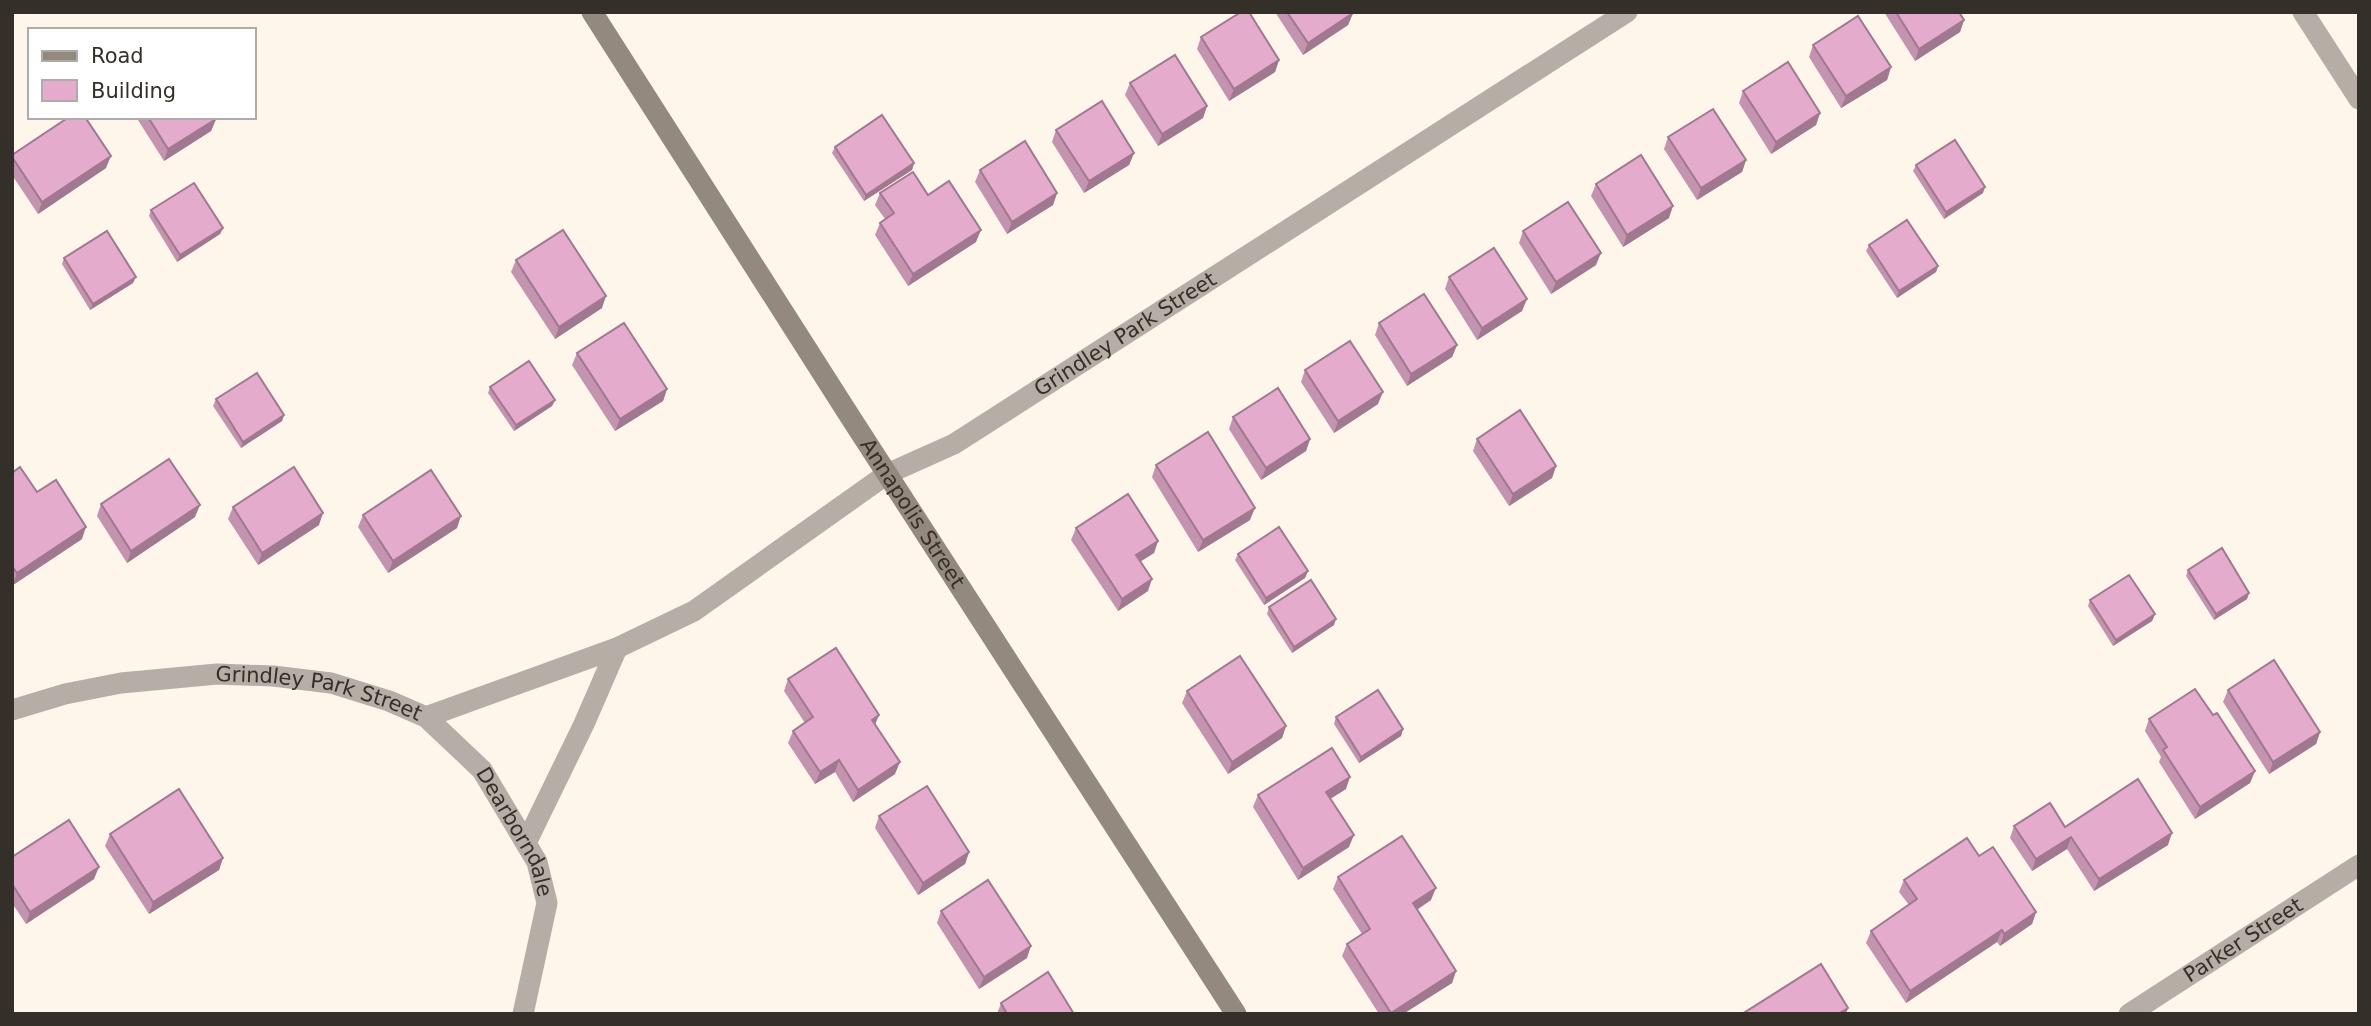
<svg xmlns="http://www.w3.org/2000/svg" width="2371" height="1026" font-family="'DejaVu Sans',sans-serif">
	<style>
		.lines { fill: none; stroke-linecap: round; stroke-linejoin: round }
		.street { stroke: #b5ada6; stroke-width: 21 }
		.secondary { stroke: #94897f; stroke-width: 21 }
		.wall { fill: #c493af }
		.shaded-wall { fill: #a0788f }
		.building { fill: #e4abcc; stroke: #a0788f; stroke-width: 2 }
		.labels { text-anchor: middle; stroke-width: 5; stroke-linejoin: round; paint-order: stroke }
		.street-label { font-size: 21px; fill: #342f28; stroke: #fff }
	</style>
	<rect width="100%" height="100%" fill="#fef6eb"/>
	<g class="lines">
		<g class="street">
			<polyline points="2303,12 2359,99"/>
			<path id="s1" d="M12,710L65,694L121,683L217,674L273,676L331,683L389,701L426,717L482,770L537,862L547,903L523,1014"/>
			<path id="s2" d="M426,717L617,648L694,611L887,474L954,444L1627,12"/>
			<polyline points="526,843 584,724 617,648"/>
			<path id="s3" d="M2129,1014L2359,865"/>
		</g>
		<path class="secondary" id="s4" d="M592,12L849,415L1236,1014"/>
	</g>
	<g class="wall">
		<polygon points="1275,12 1352,12 1353,13 1348,25 1303,55"/>
		<polygon points="1884,12 1959,12 1964,20 1960,32 1915,61"/>
		<polygon points="1201,37 1279,60 1275,72 1229,101 1197,49"/>
		<polygon points="1813,45 1891,67 1887,80 1841,108 1809,57"/>
		<polygon points="1130,83 1207,106 1203,118 1158,146 1125,95"/>
		<polygon points="1743,91 1820,113 1816,125 1771,154 1739,103"/>
		<polygon points="136,117 215,117 216,119 211,131 164,161"/>
		<polygon points="1056,130 1134,153 1129,165 1084,193 1052,142"/>
		<polygon points="1668,137 1746,160 1742,172 1697,200 1664,149"/>
		<polygon points="835,147 914,163 912,170 864,201 832,153"/>
		<polygon points="12,155 106,168 38,214 12,175"/>
		<polygon points="1916,165 1983,193 1944,219 1913,171"/>
		<polygon points="980,170 1057,193 1053,205 1007,234 975,182"/>
		<polygon points="1596,184 1669,218 1623,247 1591,196"/>
		<polygon points="880,193 928,195 976,242 908,286 875,235 880,223 885,219 875,205"/>
		<polygon points="151,210 223,228 220,234 177,262 149,216"/>
		<polygon points="1523,231 1596,265 1551,294 1519,243"/>
		<polygon points="1869,245 1938,266 1936,272 1897,298 1866,251"/>
		<polygon points="64,258 133,283 90,310 62,264"/>
		<polygon points="516,260 602,308 555,339 511,272"/>
		<polygon points="1449,277 1522,311 1477,340 1445,289"/>
		<polygon points="1379,323 1457,345 1452,357 1407,386 1375,335"/>
		<polygon points="577,353 667,389 663,401 615,431 572,365"/>
		<polygon points="1305,370 1378,404 1334,433 1301,382"/>
		<polygon points="490,387 555,400 552,406 514,431 488,393"/>
		<polygon points="216,399 284,415 282,421 241,448 213,406"/>
		<polygon points="1233,417 1310,439 1306,451 1261,480 1229,429"/>
		<polygon points="1477,439 1556,466 1552,478 1509,506 1473,451"/>
		<polygon points="1156,465 1250,520 1198,552 1152,477"/>
		<polygon points="12,473 37,492 82,539 13,585"/>
		<polygon points="101,504 195,517 127,563 97,516"/>
		<polygon points="233,507 319,525 258,565 228,519"/>
		<polygon points="363,515 457,528 388,573 358,527"/>
		<polygon points="1076,528 1158,541 1154,553 1140,562 1148,591 1118,611 1071,540"/>
		<polygon points="1238,554 1308,571 1305,578 1264,605 1235,560"/>
		<polygon points="2188,570 2249,593 2247,599 2214,620 2186,576"/>
		<polygon points="2090,600 2155,614 2152,621 2113,646 2088,606"/>
		<polygon points="1269,607 1334,625 1292,653 1267,614"/>
		<polygon points="788,679 879,715 875,724 895,774 853,802 835,772 815,784 788,743 793,731 805,723 784,691"/>
		<polygon points="2228,690 2320,732 2316,744 2269,774 2223,702"/>
		<polygon points="1187,691 1286,726 1282,738 1228,774 1182,703"/>
		<polygon points="2213,715 2255,771 2250,783 2195,819 2159,762 2161,757 2145,731 2149,719"/>
		<polygon points="1336,717 1403,729 1401,736 1359,763 1334,724"/>
		<polygon points="1346,789 1330,799 1349,847 1298,880 1253,807 1258,795"/>
		<polygon points="879,816 969,852 965,864 918,895 875,828"/>
		<polygon points="2014,826 2065,827 2168,845 2094,891 2067,849 2032,871 2010,838"/>
		<polygon points="110,834 223,858 219,870 149,914 105,846"/>
		<polygon points="1979,856 2036,912 2032,924 2000,946 1997,942 1906,1003 1866,943 1871,931 1909,905 1899,892 1904,880"/>
		<polygon points="12,857 94,879 26,924 12,903"/>
		<polygon points="1338,877 1431,900 1417,910 1456,971 1452,983 1403,1014 1379,1014 1342,956 1347,944 1362,934 1333,889"/>
		<polygon points="941,911 1027,958 979,989 937,923"/>
		<polygon points="1001,1003 1074,1014 997,1014"/>
	</g>
	<g class="shaded-wall">
		<polygon points="1353,13 1348,25 1303,55 1308,43"/>
		<polygon points="1964,20 1960,32 1915,61 1919,49"/>
		<polygon points="1279,60 1275,72 1229,101 1234,89"/>
		<polygon points="1891,67 1887,80 1841,108 1846,96"/>
		<polygon points="1207,106 1203,118 1158,146 1162,134"/>
		<polygon points="1820,113 1816,125 1771,154 1776,142"/>
		<polygon points="216,119 211,131 164,161 168,149"/>
		<polygon points="1134,153 1129,165 1084,193 1089,181"/>
		<polygon points="111,156 106,168 38,214 42,202"/>
		<polygon points="1746,160 1742,172 1697,200 1701,188"/>
		<polygon points="914,163 912,170 864,201 866,195"/>
		<polygon points="1985,187 1983,193 1944,219 1946,212"/>
		<polygon points="1057,193 1053,205 1007,234 1012,222"/>
		<polygon points="1673,206 1669,218 1623,247 1627,235"/>
		<polygon points="223,228 220,234 177,262 180,255"/>
		<polygon points="981,230 976,242 908,286 913,274"/>
		<polygon points="1601,253 1596,265 1551,294 1556,282"/>
		<polygon points="1938,266 1936,272 1897,298 1899,291"/>
		<polygon points="136,277 133,283 90,310 93,304"/>
		<polygon points="606,296 602,308 555,339 559,327"/>
		<polygon points="1527,299 1522,311 1477,340 1482,328"/>
		<polygon points="1457,345 1452,357 1407,386 1411,374"/>
		<polygon points="667,389 663,401 615,431 620,419"/>
		<polygon points="1383,392 1378,404 1334,433 1338,421"/>
		<polygon points="555,400 552,406 514,431 516,425"/>
		<polygon points="284,415 282,421 241,448 243,442"/>
		<polygon points="1310,439 1306,451 1261,480 1266,468"/>
		<polygon points="1556,466 1552,478 1509,506 1513,494"/>
		<polygon points="200,505 195,517 127,563 131,551"/>
		<polygon points="1255,508 1250,520 1198,552 1203,540"/>
		<polygon points="323,513 319,525 258,565 262,553"/>
		<polygon points="461,516 457,528 388,573 393,561"/>
		<polygon points="86,527 82,539 13,585 17,573"/>
		<polygon points="1158,541 1154,553 1131,567 1136,555"/>
		<polygon points="1308,571 1305,578 1264,605 1266,598"/>
		<polygon points="1152,579 1148,591 1118,611 1122,599"/>
		<polygon points="2249,593 2247,599 2214,620 2216,614"/>
		<polygon points="2155,614 2152,621 2113,646 2116,640"/>
		<polygon points="1336,619 1334,625 1292,653 1294,647"/>
		<polygon points="879,715 874,727 872,720"/>
		<polygon points="1286,726 1282,738 1228,774 1232,762"/>
		<polygon points="1403,729 1401,736 1359,763 1361,757"/>
		<polygon points="2320,732 2316,744 2269,774 2273,762"/>
		<polygon points="839,760 835,772 815,784 820,772"/>
		<polygon points="900,762 895,774 853,802 858,790"/>
		<polygon points="2255,771 2250,783 2195,819 2200,807"/>
		<polygon points="1350,777 1346,789 1322,804 1326,792"/>
		<polygon points="2172,833 2168,845 2094,891 2099,879"/>
		<polygon points="1354,835 1349,847 1298,880 1303,868"/>
		<polygon points="2071,837 2067,849 2032,871 2036,859"/>
		<polygon points="969,852 965,864 918,895 923,883"/>
		<polygon points="223,858 219,870 149,914 153,902"/>
		<polygon points="99,867 94,879 26,924 30,912"/>
		<polygon points="1436,888 1431,900 1408,915 1413,903"/>
		<polygon points="2036,912 2032,924 2000,946 2004,934"/>
		<polygon points="2002,930 1997,942 1906,1003 1910,991"/>
		<polygon points="1031,946 1027,958 979,989 984,977"/>
		<polygon points="1456,971 1452,983 1403,1014 1390,1014"/>
		<polygon points="1848,1008 1846,1014 1838,1014"/>
	</g>
	<g class="building">
		<polygon points="1241,12 1249,12 1279,60 1234,89 1201,37"/>
		<polygon points="1287,12 1352,12 1353,13 1308,43"/>
		<polygon points="1896,12 1959,12 1964,20 1919,49"/>
		<polygon points="1858,16 1891,67 1846,96 1813,45"/>
		<polygon points="1175,55 1207,106 1162,134 1130,83"/>
		<polygon points="1788,62 1820,113 1776,142 1743,91"/>
		<polygon points="1102,101 1134,153 1089,181 1056,130"/>
		<polygon points="1713,109 1746,160 1701,188 1668,137"/>
		<polygon points="882,115 914,163 866,195 835,147"/>
		<polygon points="69,117 85,117 111,156 42,202 12,157 12,155"/>
		<polygon points="148,117 215,117 216,119 168,149"/>
		<polygon points="1955,140 1985,187 1946,212 1916,165"/>
		<polygon points="1025,141 1057,193 1012,222 980,170"/>
		<polygon points="1641,155 1673,206 1627,235 1596,184"/>
		<polygon points="913,172 928,195 949,181 981,230 913,274 880,223 894,213 880,193"/>
		<polygon points="194,183 223,228 180,255 151,210"/>
		<polygon points="1568,202 1601,253 1556,282 1523,231"/>
		<polygon points="1907,220 1938,266 1899,291 1869,245"/>
		<polygon points="563,230 606,296 559,327 516,260"/>
		<polygon points="107,231 136,277 93,304 64,258"/>
		<polygon points="1494,248 1527,299 1482,328 1449,277"/>
		<polygon points="1424,294 1457,345 1411,374 1379,323"/>
		<polygon points="624,323 667,389 620,419 577,353"/>
		<polygon points="1350,341 1383,392 1338,421 1305,370"/>
		<polygon points="529,361 555,400 516,425 490,387"/>
		<polygon points="257,373 284,415 243,442 216,399"/>
		<polygon points="1278,388 1310,439 1266,468 1233,417"/>
		<polygon points="1520,410 1556,466 1513,494 1477,439"/>
		<polygon points="1208,432 1255,508 1203,540 1156,465"/>
		<polygon points="169,459 200,505 131,551 101,504"/>
		<polygon points="20,467 37,492 56,480 86,527 17,573 12,566 12,473"/>
		<polygon points="294,467 323,513 262,553 233,507"/>
		<polygon points="431,470 461,516 393,561 363,515"/>
		<polygon points="1128,494 1158,541 1136,555 1152,579 1122,599 1076,528"/>
		<polygon points="1279,527 1308,571 1266,598 1238,554"/>
		<polygon points="2222,548 2249,593 2216,614 2188,570"/>
		<polygon points="2129,575 2155,614 2116,640 2090,600"/>
		<polygon points="1311,580 1336,619 1294,647 1269,607"/>
		<polygon points="836,648 879,715 872,720 900,762 858,790 839,760 820,772 793,731 813,717 788,679"/>
		<polygon points="1240,656 1286,726 1232,762 1187,691"/>
		<polygon points="2274,660 2320,732 2273,762 2228,690"/>
		<polygon points="2195,689 2213,715 2217,713 2255,771 2200,807 2163,750 2167,747 2149,719"/>
		<polygon points="1378,690 1403,729 1361,757 1336,717"/>
		<polygon points="1332,748 1350,777 1326,792 1354,835 1303,868 1258,795"/>
		<polygon points="2138,779 2172,833 2099,879 2071,837 2036,859 2014,826 2050,803 2065,827"/>
		<polygon points="927,786 969,852 923,883 879,816"/>
		<polygon points="179,789 223,858 153,902 110,834"/>
		<polygon points="69,820 99,867 30,912 12,884 12,857"/>
		<polygon points="1402,836 1436,888 1413,903 1456,971 1391,1013 1347,944 1370,929 1338,877"/>
		<polygon points="1967,838 1979,856 1993,847 2036,912 2004,934 2002,930 1910,991 1871,931 1917,899 1904,880"/>
		<polygon points="988,880 1031,946 984,977 941,911"/>
		<polygon points="1821,964 1848,1008 1838,1014 1742,1014"/>
		<polygon points="1048,972 1074,1014 1007,1014 1001,1003"/>
	</g>
	<g class="labels">
		<g class="street-label">
			<text dy="7" stroke="none"><textPath href="#s2" startOffset="802">Grindley Park Street</textPath></text>
			<text dy="7" stroke="none"><textPath href="#s4" startOffset="595">Annapolis Street</textPath></text>
			<text dy="7" stroke="none"><textPath href="#s1" startOffset="313">Grindley Park Street</textPath></text>
			<text dy="7" stroke="none"><textPath href="#s1" startOffset="572">Dearborndale</textPath></text>
			<text dy="7" stroke="none"><textPath href="#s3" startOffset="136">Parker Street</textPath></text>
		</g>
	</g>
	<rect width="2371" height="1026" fill="none" stroke="#342f28" stroke-width="28"/>
	<rect x="28" y="28" width="228" height="91" fill="#ffffff" stroke="#aeaca9" stroke-width="2"/>
	<rect x="42" y="51" width="35" height="10" fill="#94897f" stroke="#aeaca9" stroke-width="2"/>
	<text x="91" y="63" font-size="21" fill="#342f28">Road</text>
	<rect x="42" y="80" width="35" height="21" fill="#e4abcc" stroke="#aeaca9" stroke-width="2"/>
	<text x="91" y="98" font-size="21" fill="#342f28">Building</text>
</svg>
